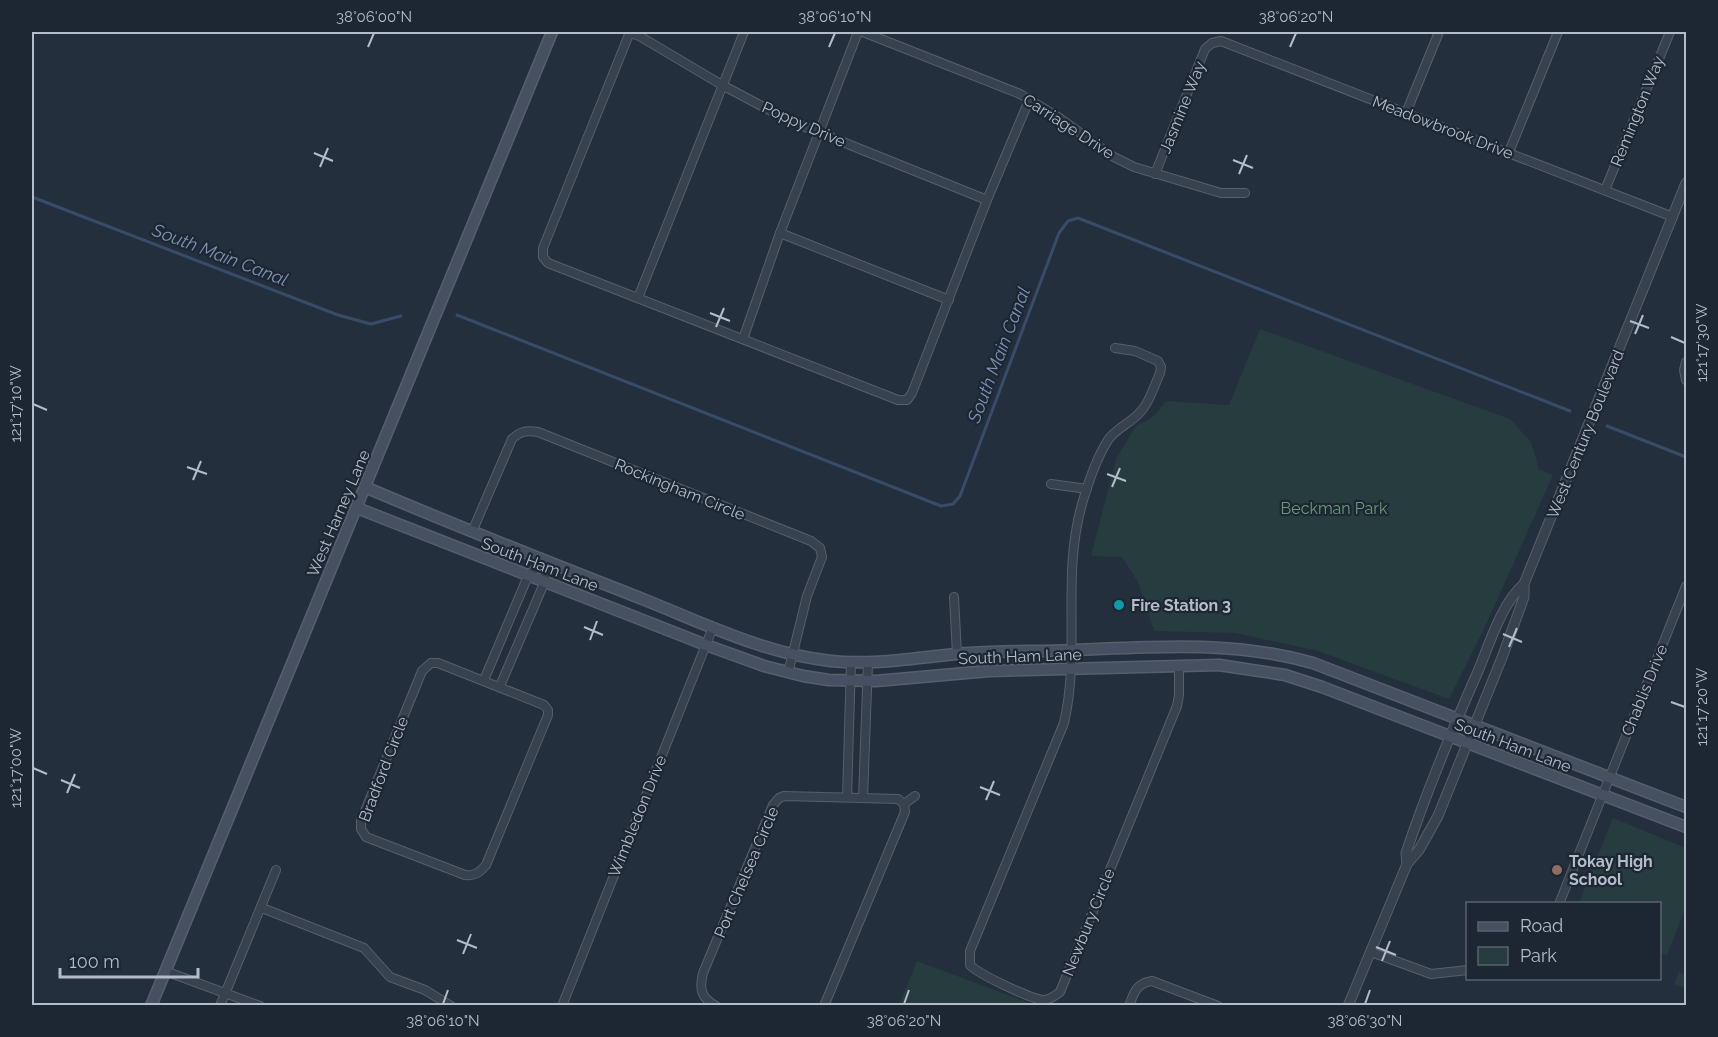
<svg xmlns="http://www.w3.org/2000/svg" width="1718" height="1037" font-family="Raleway,sans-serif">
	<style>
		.green { fill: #263c3f }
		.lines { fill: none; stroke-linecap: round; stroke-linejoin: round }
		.stream { stroke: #394c67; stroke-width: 3 }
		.minor-casing { stroke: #565f6c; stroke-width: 10 }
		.tertiary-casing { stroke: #565f6c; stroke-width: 11 }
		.secondary-casing { stroke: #565f6c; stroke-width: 13 }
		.minor { stroke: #38414e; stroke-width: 8 }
		.tertiary { stroke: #38414e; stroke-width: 9 }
		.secondary { stroke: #465061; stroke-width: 10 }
		.ticks { fill: none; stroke: #b4bcc9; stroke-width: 2 }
		.culture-dot { fill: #0f9aa8; stroke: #1d2633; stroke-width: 2 }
		.education-dot { fill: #8d6e63; stroke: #1d2633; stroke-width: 2 }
		.labels { text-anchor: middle; stroke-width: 4.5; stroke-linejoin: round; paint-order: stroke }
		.street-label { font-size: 16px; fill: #b4bcc9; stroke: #1d2633 }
		.park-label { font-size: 16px; fill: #6b9a76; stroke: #1d2633 }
		.poi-label { font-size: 16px; font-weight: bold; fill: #b4bcc9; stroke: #1d2633; text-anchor: start }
		.water-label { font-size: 18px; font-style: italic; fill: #7c92b1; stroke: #1d2633 }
		.neatline { fill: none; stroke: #b4bcc9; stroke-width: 2 }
		.ticks-label { font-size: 15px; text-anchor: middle; fill: #b4bcc9 }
	</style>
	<rect width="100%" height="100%" fill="#242f3e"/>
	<g class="green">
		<polygon points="1260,329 1510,419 1531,442 1539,469 1553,475 1484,629 1449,699 1318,651 1236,633 1154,631 1138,582 1122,557 1091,556 1116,459 1135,427 1154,416 1166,401 1229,405"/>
		<polygon points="1613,818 1686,848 1686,907 1667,955 1660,952 1660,904 1579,903"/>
		<polygon points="917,961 1035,1005 899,1005"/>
		<polygon points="1679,972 1686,975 1686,989 1674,984"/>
	</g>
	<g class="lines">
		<g class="stream">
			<polyline points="32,197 338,315 371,324 401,316"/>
			<polyline points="457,315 941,506 953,504 960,496 1059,233 1068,221 1078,218 1570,411"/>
			<polyline points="1607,426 1686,457"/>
		</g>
		<g class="minor-casing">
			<g id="minor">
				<polyline points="629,32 641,37 722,85 788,120 987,200"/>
				<polyline points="630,32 543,248 543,257 548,263 898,400 907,400 912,393 987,200 1030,98"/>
				<polyline points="863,32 1020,94 1058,117 1114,157 1134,167 1221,193 1245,193"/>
				<polyline points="1406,113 1439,32"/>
				<polyline points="1509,152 1558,32"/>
				<polyline points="1155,174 1205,49 1212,43 1221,41 1673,217"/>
				<polyline points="1605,190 1670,32"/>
				<polyline points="780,233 949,300"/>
				<polyline points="638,298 744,32"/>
				<polyline points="743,339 780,233 858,32"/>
				<path d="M1115,348L1135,351L1158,361L1161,367L1160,373C1155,384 1150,401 1142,410C1133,422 1116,428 1108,440C1096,459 1088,483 1082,504C1061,578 1081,649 1064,723L970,951V965C978,974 1031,999 1043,1000C1050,1000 1054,996 1060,992L1177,706L1179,695V665"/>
				<polyline points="1686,362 1684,370 1686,380"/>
				<polyline points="1051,484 1087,489"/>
				<path d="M472,532L512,439C521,431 526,430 538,432L811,541L820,548L822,557L807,596L788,673"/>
				<polyline points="954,597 957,654"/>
				<path d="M431,663H438L544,705L548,710V715L486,865C479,873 475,876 465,875L366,837L361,829V821L422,671Z"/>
				<polyline points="484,680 528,576 544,560"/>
				<polyline points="500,686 545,581 544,560"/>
				<polyline points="847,797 851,662"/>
				<polyline points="863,798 868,662"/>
				<polyline points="904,804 915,796"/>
				<polyline points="1559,904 1686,586"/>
				<polyline points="262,908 364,948 390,977 425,990 451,1006"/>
				<polyline points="1371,952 1431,974 1468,970"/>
				<polyline points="165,971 260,1006"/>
				<polyline points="220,1006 276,870"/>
				<polyline points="562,1006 713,627"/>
				<path d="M716,1006C701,998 699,989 703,973L773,805L779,798L784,796L898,799L904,804L905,812L824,1006"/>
				<path d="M1129,1006C1134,992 1137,983 1152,981L1218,1006"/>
			</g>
		</g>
		<g class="tertiary-casing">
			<g id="tertiary">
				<path d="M1407,864L1406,853C1427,790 1452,730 1479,669C1490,642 1502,603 1524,584"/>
				<polyline points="1348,1006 1407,864 1419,850 1438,816 1503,655 1524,597 1524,584 1686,183"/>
			</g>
		</g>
		<g class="secondary-casing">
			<g id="secondary">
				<path d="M365,487C458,527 551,563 645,600C705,624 766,654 831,661C877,666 924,656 969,653C1004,650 1038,652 1073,650C1155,647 1232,640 1313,663L1686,807"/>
				<polyline points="357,508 706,645 764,666 803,676 829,680 876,681 989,671 1219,665 1285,675 1322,687 1686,827"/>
				<polyline points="151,1006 552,32"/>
			</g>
		</g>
		<use href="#minor" class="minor"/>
		<use href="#tertiary" class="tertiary"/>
		<use href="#secondary" class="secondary"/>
	</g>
	<path class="ticks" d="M368,47L374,33M829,47L835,33M1290,47L1296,33M314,153L333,161M1233,160L1253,168M320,167L328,148M1239,174L1247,155M710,313L730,321M1630,321L1649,328M716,327L724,308M1635,334L1643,315M1671,337L1685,343M33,404L47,410M187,467L207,474M1107,474L1126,481M193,480L201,461M1112,487L1120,468M584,627L603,635M1503,634L1522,642M590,640L597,621M1509,647L1517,628M1671,702L1685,707M33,768L47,774M61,780L80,788M980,787L1000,795M67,793L75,774M986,800L994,781M457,940L477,948M1376,947L1396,955M463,954L471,934M1382,961L1390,941M443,1004L448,990M904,1004L909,990M1365,1004L1370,990"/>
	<circle class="culture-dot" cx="1119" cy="605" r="6"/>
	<circle class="education-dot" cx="1557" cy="870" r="6"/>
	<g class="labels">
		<g class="street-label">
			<text transform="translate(1182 107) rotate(-68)" y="6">Jasmine Way</text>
			<text transform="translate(1637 111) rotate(-68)" y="6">Remington Way</text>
			<text transform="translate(804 124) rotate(24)" y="6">Poppy Drive</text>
			<text transform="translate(1069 126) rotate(33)" y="6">Carriage Drive</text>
			<text transform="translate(1443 127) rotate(21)" y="6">Meadowbrook Drive</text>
			<text transform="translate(1585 434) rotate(-68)" y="6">West Century Boulevard</text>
			<text transform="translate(680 489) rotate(22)" y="6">Rockingham Circle</text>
			<text transform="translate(338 513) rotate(-67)" y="6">West Harney Lane</text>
			<text transform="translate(540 564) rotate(21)" y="6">South Ham Lane</text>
			<text transform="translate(1020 656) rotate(-2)" y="6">South Ham Lane</text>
			<text transform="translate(1644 690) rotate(-68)" y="6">Chablis Drive</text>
			<text transform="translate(1513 745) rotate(21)" y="6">South Ham Lane</text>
			<text transform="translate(383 769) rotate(-69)" y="6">Bradford Circle</text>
			<text transform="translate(637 816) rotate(-68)" y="6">Wimbledon Drive</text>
			<text transform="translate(746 872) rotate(-67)" y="6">Port Chelsea Circle</text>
			<text transform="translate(1088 922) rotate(-68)" y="6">Newbury Circle</text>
		</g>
		<g class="park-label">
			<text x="1334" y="514">Beckman Park</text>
		</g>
		<g class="poi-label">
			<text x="1131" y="611">Fire Station 3</text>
			<text x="1569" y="867">Tokay High<tspan x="1569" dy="18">School</tspan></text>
		</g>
		<g class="water-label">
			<text transform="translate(220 255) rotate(21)" y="6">South Main Canal</text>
			<text transform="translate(999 355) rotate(-69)" y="6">South Main Canal</text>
		</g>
	</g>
	<rect width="1718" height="1037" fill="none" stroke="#1d2633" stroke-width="66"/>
	<rect x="1466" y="902" width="195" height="78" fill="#1d2633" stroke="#59626f" stroke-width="1.5"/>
	<rect x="1478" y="922" width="30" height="9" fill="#465061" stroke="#59626f" stroke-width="1.5"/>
	<text x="1520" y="932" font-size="18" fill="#b4bcc9">Road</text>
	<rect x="1478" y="947" width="30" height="18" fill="#263c3f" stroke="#59626f" stroke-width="1.5"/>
	<text x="1520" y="962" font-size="18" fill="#b4bcc9">Park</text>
	<path d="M60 968v9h138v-9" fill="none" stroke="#b4bcc9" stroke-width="3"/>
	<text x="69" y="968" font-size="18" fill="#b4bcc9" stroke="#1d2633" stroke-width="4.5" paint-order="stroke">100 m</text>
	<rect x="33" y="33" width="1652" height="971" class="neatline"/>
	<g class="ticks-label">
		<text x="374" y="22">38°06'00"N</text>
		<text x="835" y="22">38°06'10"N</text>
		<text x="1296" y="22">38°06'20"N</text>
		<text transform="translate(1702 343) rotate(-90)" y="5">121°17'30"W</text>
		<text transform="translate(16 404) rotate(-90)" y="5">121°17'10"W</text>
		<text transform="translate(1702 707) rotate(-90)" y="5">121°17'20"W</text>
		<text transform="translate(16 768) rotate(-90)" y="5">121°17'00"W</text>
		<text x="443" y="1026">38°06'10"N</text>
		<text x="904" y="1026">38°06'20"N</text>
		<text x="1365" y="1026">38°06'30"N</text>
	</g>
</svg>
